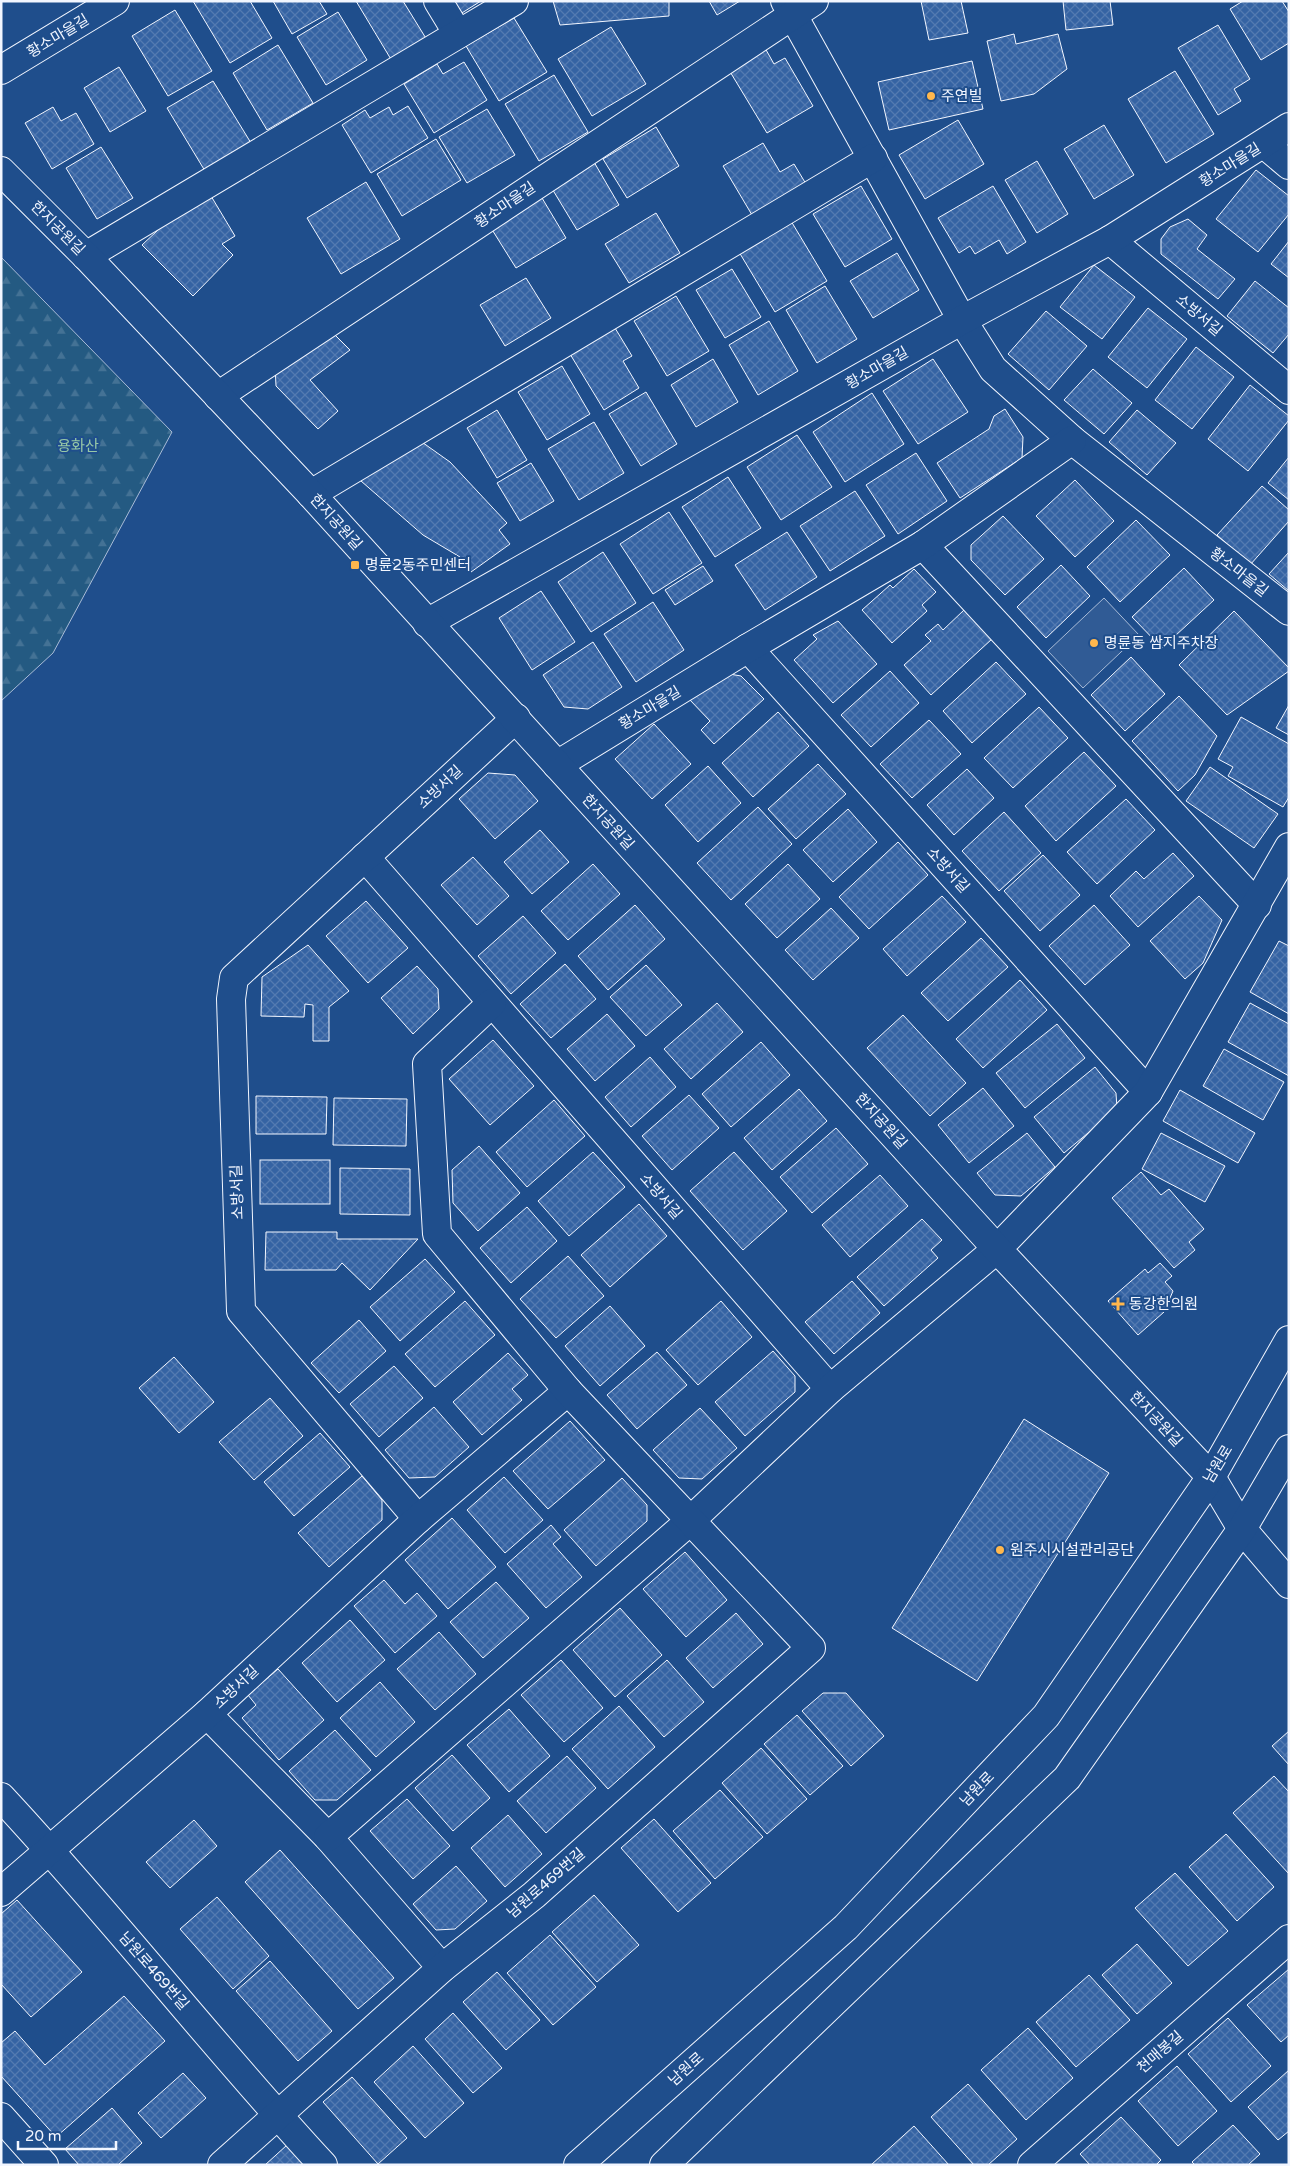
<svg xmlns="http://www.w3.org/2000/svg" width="1290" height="2166" font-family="'Varela Round','Noto Sans KR',sans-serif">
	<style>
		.forest { fill: url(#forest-firs); stroke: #a8bbd7 }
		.parking { fill: #305b95; stroke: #a8bbd7 }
		.building { fill: url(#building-cross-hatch); stroke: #f2f6ff }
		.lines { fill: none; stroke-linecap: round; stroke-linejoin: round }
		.minor-casing { stroke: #f2f6ff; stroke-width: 30 }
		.tertiary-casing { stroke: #f2f6ff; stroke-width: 30 }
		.minor { stroke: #1f4e8c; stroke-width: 28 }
		.tertiary { stroke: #1f4e8c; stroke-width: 28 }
		.poi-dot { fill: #ffb74d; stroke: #1f4e8c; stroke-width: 2 }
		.labels { text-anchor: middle; stroke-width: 4; stroke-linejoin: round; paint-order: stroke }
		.street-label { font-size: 15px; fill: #f2f6ff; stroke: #1f4e8c }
		.poi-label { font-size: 15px; fill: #f2f6ff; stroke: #1f4e8c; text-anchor: start }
		.park-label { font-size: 15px; fill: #97c8a6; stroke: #1f4e8c }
	</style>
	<defs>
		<pattern id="forest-firs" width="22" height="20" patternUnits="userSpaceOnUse" patternTransform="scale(1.25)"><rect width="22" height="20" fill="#245a82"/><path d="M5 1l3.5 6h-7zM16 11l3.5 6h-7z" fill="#447295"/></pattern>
		<pattern id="building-cross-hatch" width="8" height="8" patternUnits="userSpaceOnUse" patternTransform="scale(1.25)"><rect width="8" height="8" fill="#3563a3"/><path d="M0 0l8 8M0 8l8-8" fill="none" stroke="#537ab1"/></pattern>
	</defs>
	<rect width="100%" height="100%" fill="#1f4e8c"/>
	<polygon class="forest" points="1,257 172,432 53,653 1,701"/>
	<polygon class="parking" points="1104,598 1139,635 1083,688 1048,651"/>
	<g class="building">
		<polygon points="193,1 250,1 272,38 230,63"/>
		<polygon points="273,1 319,1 327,14 292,34"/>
		<polygon points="356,1 403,1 427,40 392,61"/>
		<polygon points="449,1 481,1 457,16"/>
		<polygon points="553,1 669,1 669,16 560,25"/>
		<polygon points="709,1 740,1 717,15"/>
		<polygon points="921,1 961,1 968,33 929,40"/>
		<polygon points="1063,1 1110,1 1113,25 1066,30"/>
		<polygon points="1243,1 1282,1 1289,12 1289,43 1261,60 1230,9"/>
		<polygon points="175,10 212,71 168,96 132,36"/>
		<polygon points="338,12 367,60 326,85 297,37"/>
		<polygon points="514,18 547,72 499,101 466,46"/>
		<polygon points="1218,25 1250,79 1234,89 1241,101 1218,115 1178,48"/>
		<polygon points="611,27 646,84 592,116 558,59"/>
		<polygon points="1014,34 1016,44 1058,34 1067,69 1034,94 1001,101 987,41"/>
		<polygon points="278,45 313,103 267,130 233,73"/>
		<polygon points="765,48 774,64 785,58 813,106 767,133 729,70"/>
		<polygon points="972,61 983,109 889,130 878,82"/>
		<polygon points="464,62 487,100 434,133 404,84 437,64 443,74"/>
		<polygon points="119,67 146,111 110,132 84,88"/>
		<polygon points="1175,71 1214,134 1166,163 1128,99"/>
		<polygon points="554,75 588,132 539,161 505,104"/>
		<polygon points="213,81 251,143 205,171 167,108"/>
		<polygon points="408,106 428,138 371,173 342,125 365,110 370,118 389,107 393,115"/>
		<polygon points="53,107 61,121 76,113 94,144 52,169 25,123"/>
		<polygon points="487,109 515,155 467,183 439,137"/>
		<polygon points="958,120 984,164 925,199 899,155"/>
		<polygon points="1104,125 1134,175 1094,199 1064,149"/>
		<polygon points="656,127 679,166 627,198 603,159"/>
		<polygon points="436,139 461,180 402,216 377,174"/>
		<polygon points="763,143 780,172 794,164 806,184 752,215 723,166"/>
		<polygon points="101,147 133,198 97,219 66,168"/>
		<polygon points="1037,161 1068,214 1037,233 1005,180"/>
		<polygon points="594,162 619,205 577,230 551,187"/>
		<polygon points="1256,170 1289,196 1289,214 1258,252 1216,219"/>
		<polygon points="366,182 400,239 341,274 307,218"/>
		<polygon points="205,186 235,236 222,244 233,255 193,296 142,245"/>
		<polygon points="861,186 892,239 845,267 813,214"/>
		<polygon points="993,186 1026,242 1007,254 999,240 975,254 970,246 959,253 938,218"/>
		<polygon points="542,198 566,238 516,268 491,228"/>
		<polygon points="656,213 680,253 629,283 605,244"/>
		<polygon points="1188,219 1207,235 1197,249 1235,279 1218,299 1161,254 1161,239 1170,227"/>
		<polygon points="791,221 827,281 775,312 739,252"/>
		<polygon points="1289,241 1289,278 1271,264"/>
		<polygon points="897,253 919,290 873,318 850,281"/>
		<polygon points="1094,265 1135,297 1102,339 1060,307"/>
		<polygon points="732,269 761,317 725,338 696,290"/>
		<polygon points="526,278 551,318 505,346 480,305"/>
		<polygon points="1255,281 1289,308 1289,334 1273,353 1227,316"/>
		<polygon points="825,286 857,339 817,363 786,310"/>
		<polygon points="676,296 709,351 667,376 634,321"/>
		<polygon points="1148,308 1187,339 1147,388 1108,357"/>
		<polygon points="1046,311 1087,346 1049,390 1008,354"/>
		<polygon points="769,321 798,371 758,395 729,345"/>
		<polygon points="615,328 632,356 623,361 639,388 604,410 570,354"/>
		<polygon points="330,330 350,350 310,380 338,411 318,429 276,386 275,365"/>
		<polygon points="1196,347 1234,377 1192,429 1155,400"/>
		<polygon points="713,359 738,402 696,427 671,385"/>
		<polygon points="933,359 968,412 918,444 883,391"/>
		<polygon points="562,366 590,414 547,440 518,392"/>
		<polygon points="1093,369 1132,403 1104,434 1064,400"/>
		<polygon points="1250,385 1289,416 1289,420 1248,471 1208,439"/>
		<polygon points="646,392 677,444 641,466 609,414"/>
		<polygon points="872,393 904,444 845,482 813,432"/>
		<polygon points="1005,409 1023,437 1022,458 960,498 937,463 989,429 994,416"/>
		<polygon points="497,410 527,460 497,478 467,428"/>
		<polygon points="1137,410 1176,443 1147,475 1109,442"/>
		<polygon points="594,422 624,473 579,500 548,449"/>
		<polygon points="412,435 450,462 507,523 499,530 510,544 471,572 460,557 423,535 361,481"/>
		<polygon points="797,435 832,487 781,520 747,467"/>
		<polygon points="916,453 947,501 898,534 866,485"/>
		<polygon points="1289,457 1289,500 1268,483"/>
		<polygon points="531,463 554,501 520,521 497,483"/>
		<polygon points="728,477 761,528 715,557 682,507"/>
		<polygon points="1075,480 1114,521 1075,557 1036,516"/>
		<polygon points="1262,486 1289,510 1289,521 1250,565 1217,535"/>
		<polygon points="855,491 885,536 830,571 800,526"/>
		<polygon points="669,512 702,563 653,594 620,544"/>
		<polygon points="1003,516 1044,559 1005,595 971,560 971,545"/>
		<polygon points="1136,520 1170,555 1120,602 1087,567"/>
		<polygon points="787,532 817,577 765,610 735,565"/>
		<polygon points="603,552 636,603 591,632 558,582"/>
		<polygon points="1289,552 1289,591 1269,574"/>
		<polygon points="1061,565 1090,596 1046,638 1017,607"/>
		<polygon points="703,566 713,581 675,605 665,590"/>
		<polygon points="1184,568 1214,600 1162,648 1132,617"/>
		<polygon points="914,569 936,592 922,605 927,611 892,643 862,610 890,585 893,588"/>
		<polygon points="541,591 575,642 532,670 499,618"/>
		<polygon points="653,602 684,650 636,682 604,634"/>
		<polygon points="964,610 992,639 931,695 904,665 931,641 925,635 938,624 943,630"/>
		<polygon points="1234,611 1289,668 1289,671 1227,715 1179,665"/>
		<polygon points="838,621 877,664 833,703 794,660 817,639 813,635"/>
		<polygon points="593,642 622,687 588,709 564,707 543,675"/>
		<polygon points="1131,657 1165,694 1125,731 1091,695"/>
		<polygon points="996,662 1026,694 972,743 943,711"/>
		<polygon points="890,671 919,703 871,747 841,715"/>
		<polygon points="718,672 741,676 764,699 714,744 701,730 710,721 689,699"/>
		<polygon points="1179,696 1217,736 1195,775 1178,791 1132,741"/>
		<polygon points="1289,705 1289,735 1276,728"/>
		<polygon points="1039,707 1068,738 1013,788 984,758"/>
		<polygon points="778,712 809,746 753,797 722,763"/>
		<polygon points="1241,717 1289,744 1289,797 1283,807 1228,776 1233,767 1218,759"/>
		<polygon points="929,720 961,754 912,798 880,764"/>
		<polygon points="654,724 691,764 652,799 615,759"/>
		<polygon points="1084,752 1116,786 1056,841 1025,806"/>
		<polygon points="818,764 846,794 796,839 768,809"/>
		<polygon points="708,766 741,803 698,842 665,805"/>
		<polygon points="1210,767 1278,814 1254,848 1186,801"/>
		<polygon points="967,769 994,798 954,835 927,805"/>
		<polygon points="488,773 515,775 538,801 495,839 459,799"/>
		<polygon points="1126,799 1155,830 1097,884 1067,852"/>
		<polygon points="758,807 792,844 731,900 697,863"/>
		<polygon points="848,809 877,842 833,882 803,850"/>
		<polygon points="1004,812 1041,853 999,891 962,851"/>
		<polygon points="540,830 569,862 532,894 504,862"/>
		<polygon points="898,842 928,875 869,929 839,897"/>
		<polygon points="1173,853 1194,876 1138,927 1110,896 1136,871 1144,879"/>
		<polygon points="1043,855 1080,895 1040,931 1004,891"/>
		<polygon points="473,857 509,896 477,925 441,885"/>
		<polygon points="593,864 620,894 568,940 541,911"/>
		<polygon points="788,864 820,899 777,938 745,904"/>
		<polygon points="942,896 966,922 907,976 883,949"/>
		<polygon points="1199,896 1222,920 1203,963 1185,979 1150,941"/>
		<polygon points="366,901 408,948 368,983 326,936"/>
		<polygon points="635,905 665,939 608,990 578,956"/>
		<polygon points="1094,905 1130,945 1085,985 1049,946"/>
		<polygon points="831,908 859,938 813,980 785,950"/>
		<polygon points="523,916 556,953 511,994 478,956"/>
		<polygon points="981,938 1008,967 948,1021 921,993"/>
		<polygon points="1279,941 1289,946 1289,1014 1250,992"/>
		<polygon points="308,945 349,991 329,1007 329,1041 313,1041 313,1005 305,1004 304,1017 261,1016 262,977"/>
		<polygon points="565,964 596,999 551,1038 520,1004"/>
		<polygon points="646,965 682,1005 646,1036 610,997"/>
		<polygon points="417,966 438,989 439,1009 413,1034 381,998"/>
		<polygon points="1020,980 1047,1010 983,1068 956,1039"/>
		<polygon points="717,1003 743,1032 691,1079 664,1049"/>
		<polygon points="1250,1003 1289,1024 1289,1076 1228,1042"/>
		<polygon points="607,1014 635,1046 595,1081 567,1049"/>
		<polygon points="903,1015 966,1083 930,1116 867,1048"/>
		<polygon points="1057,1024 1085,1058 1025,1108 996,1073"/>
		<polygon points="493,1040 534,1086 490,1125 449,1079"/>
		<polygon points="761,1042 790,1075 731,1127 702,1094"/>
		<polygon points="1224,1049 1284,1082 1263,1120 1203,1086"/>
		<polygon points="650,1057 676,1087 631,1127 605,1097"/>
		<polygon points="1095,1067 1116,1093 1117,1109 1064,1153 1034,1117"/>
		<polygon points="983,1088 1014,1126 969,1163 938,1125"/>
		<polygon points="799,1089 827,1121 772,1170 744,1138"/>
		<polygon points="1180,1090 1255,1133 1238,1163 1163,1121"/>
		<polygon points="689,1095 719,1128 672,1170 642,1136"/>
		<polygon points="256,1096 327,1097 326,1134 256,1134"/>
		<polygon points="334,1098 407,1099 406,1146 333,1145"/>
		<polygon points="554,1100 585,1136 527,1187 496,1152"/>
		<polygon points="836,1128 868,1164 812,1213 780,1177"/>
		<polygon points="1027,1133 1055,1167 1021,1196 995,1195 977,1173"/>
		<polygon points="1161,1133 1225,1166 1205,1202 1142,1169"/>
		<polygon points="479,1146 520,1193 478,1231 453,1203 452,1170"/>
		<polygon points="593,1152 625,1187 569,1236 538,1201"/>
		<polygon points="734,1152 787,1211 743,1250 690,1191"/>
		<rect x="260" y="1160" width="70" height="44"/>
		<polygon points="340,1168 410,1169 410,1215 340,1214"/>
		<polygon points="1141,1172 1161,1195 1169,1189 1204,1229 1189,1242 1195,1250 1174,1268 1112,1198"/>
		<polygon points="880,1175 908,1206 850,1257 822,1225"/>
		<polygon points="639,1204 667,1236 610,1287 581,1255"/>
		<polygon points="527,1207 557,1241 511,1283 480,1248"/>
		<polygon points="922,1219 942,1240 931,1250 938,1258 884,1306 857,1277"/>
		<polygon points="266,1232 337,1232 337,1239 418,1239 370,1290 342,1263 336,1270 265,1270"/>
		<polygon points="568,1256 604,1296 556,1338 520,1299"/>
		<polygon points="425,1259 455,1292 400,1341 370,1307"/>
		<polygon points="1160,1263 1172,1276 1165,1282 1173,1291 1164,1312 1138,1335 1108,1301 1145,1269 1148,1273"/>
		<polygon points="852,1281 880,1313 834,1354 805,1322"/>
		<polygon points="465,1301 495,1335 435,1387 405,1354"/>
		<polygon points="721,1301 752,1337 698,1385 666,1350"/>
		<polygon points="610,1306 645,1346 600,1386 565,1346"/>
		<polygon points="359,1320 386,1351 339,1393 311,1363"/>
		<polygon points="773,1351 795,1376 795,1392 745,1436 715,1402"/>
		<polygon points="657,1352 687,1385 637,1429 607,1395"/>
		<polygon points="508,1353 528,1375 512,1389 522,1400 482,1435 453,1402"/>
		<polygon points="174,1357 214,1402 179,1433 139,1388"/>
		<polygon points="394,1366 423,1398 379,1437 350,1404"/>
		<polygon points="270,1398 303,1436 254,1480 219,1442"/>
		<polygon points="434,1407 469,1447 435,1477 409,1478 385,1450"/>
		<polygon points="700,1408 737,1448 702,1479 679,1478 653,1450"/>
		<polygon points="1024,1419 1109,1473 977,1681 892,1628"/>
		<polygon points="570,1421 605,1460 548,1509 513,1471"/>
		<polygon points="320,1433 350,1467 294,1516 264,1482"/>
		<polygon points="362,1476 382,1500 382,1520 329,1567 298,1533"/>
		<polygon points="504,1477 543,1520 505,1553 467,1510"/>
		<polygon points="622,1478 647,1505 647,1521 596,1566 564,1530"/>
		<polygon points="452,1518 496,1567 448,1609 405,1560"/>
		<polygon points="551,1525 561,1537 553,1544 582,1577 546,1608 507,1564"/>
		<polygon points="685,1552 727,1600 686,1637 643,1589"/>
		<polygon points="384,1580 405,1604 417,1593 437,1616 395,1653 354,1606"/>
		<polygon points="496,1582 529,1618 483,1658 450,1622"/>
		<polygon points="620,1608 662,1655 615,1697 573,1650"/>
		<polygon points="736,1613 763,1644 713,1688 686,1658"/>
		<polygon points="350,1620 385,1660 337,1702 302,1663"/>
		<polygon points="439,1632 476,1674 435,1710 397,1669"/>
		<polygon points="561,1660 603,1708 564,1742 521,1695"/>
		<polygon points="667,1660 704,1702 664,1737 627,1696"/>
		<polygon points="278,1669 324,1720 279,1760 242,1718 256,1705 248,1695"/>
		<polygon points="380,1682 415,1722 376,1757 340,1718"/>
		<polygon points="823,1693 846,1693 884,1736 851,1766 802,1711"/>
		<polygon points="619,1706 655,1747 608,1789 572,1749"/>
		<polygon points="509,1709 550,1756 509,1792 467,1745"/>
		<polygon points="797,1715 843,1766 810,1795 764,1744"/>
		<polygon points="335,1730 371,1770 337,1800 315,1800 289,1771"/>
		<polygon points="1289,1731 1289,1765 1272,1746"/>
		<polygon points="761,1748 807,1799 767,1834 722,1783"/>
		<polygon points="452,1755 490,1798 453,1831 415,1788"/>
		<polygon points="567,1756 596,1788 546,1833 517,1801"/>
		<polygon points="1274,1776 1289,1792 1289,1874 1233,1813"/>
		<polygon points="720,1790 763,1837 715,1879 673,1831"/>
		<polygon points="407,1799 450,1846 413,1879 370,1831"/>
		<polygon points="508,1815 542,1854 505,1887 471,1848"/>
		<polygon points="654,1819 711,1883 678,1912 621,1848"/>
		<polygon points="194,1820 217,1846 170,1888 146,1862"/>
		<polygon points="1226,1834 1274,1887 1237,1921 1189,1867"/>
		<polygon points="280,1850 394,1978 358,2009 245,1882"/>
		<polygon points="456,1866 487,1901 455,1929 436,1930 413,1904"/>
		<polygon points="1175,1873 1228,1931 1188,1966 1135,1908"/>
		<polygon points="594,1895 639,1945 597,1982 552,1932"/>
		<polygon points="217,1897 269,1956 233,1989 180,1929"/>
		<polygon points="17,1900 82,1972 31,2017 1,1984 1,1914"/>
		<polygon points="550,1935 596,1987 553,2025 507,1973"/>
		<polygon points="1137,1944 1172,1983 1137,2014 1102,1975"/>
		<polygon points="270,1961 332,2031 298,2061 236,1991"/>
		<polygon points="1289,1969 1289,2035 1281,2042 1247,2005"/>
		<polygon points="497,1972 540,2020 506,2050 463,2002"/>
		<polygon points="1089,1975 1130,2020 1076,2067 1036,2022"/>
		<polygon points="124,1996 165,2041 56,2137 1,2076 1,2043 15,2031 45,2065"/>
		<polygon points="453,2013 502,2068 473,2093 425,2039"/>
		<polygon points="1228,2018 1271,2066 1231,2102 1188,2054"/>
		<polygon points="1028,2028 1073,2078 1026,2120 981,2070"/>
		<polygon points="413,2046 464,2103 425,2138 374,2082"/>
		<polygon points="1177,2066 1217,2111 1178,2146 1138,2101"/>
		<polygon points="1289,2070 1289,2131 1278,2140 1248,2107"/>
		<polygon points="183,2073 206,2098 161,2138 138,2113"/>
		<polygon points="352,2077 407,2138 378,2164 323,2102"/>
		<polygon points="968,2084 1017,2139 988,2165 974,2165 931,2117"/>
		<polygon points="112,2108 142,2143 118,2165 79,2165 65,2149"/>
		<polygon points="1121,2117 1161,2160 1156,2165 1090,2165 1080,2154"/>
		<polygon points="1233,2125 1260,2154 1248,2165 1195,2165 1192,2162"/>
		<polygon points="914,2126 949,2165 871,2165"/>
		<polygon points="287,2145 305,2165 265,2165"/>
	</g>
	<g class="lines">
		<g class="minor-casing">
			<g id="minor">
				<polyline points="438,1 458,34"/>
				<polyline points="785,1 962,320 993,369 1072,440 1289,611"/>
				<polyline points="1,70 115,1"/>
				<polyline points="1264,144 1289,165"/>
				<polyline points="1110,240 1289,390"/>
				<polyline points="86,256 514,1"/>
				<polyline points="218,396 814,1"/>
				<polyline points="311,494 873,158"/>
				<polyline points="923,545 1257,905"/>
				<polyline points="427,623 962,320 1110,240 1289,127"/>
				<polyline points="748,648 1148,1092"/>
				<polyline points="557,765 748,648 923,545 1072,440"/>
				<polyline points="365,857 830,1389"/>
				<polyline points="418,1519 241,1311 231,999 234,978 516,718"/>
				<polyline points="207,1714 328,1837 442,1968"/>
				<path d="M1,1797C112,1916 212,2045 323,2165"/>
				<polyline points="328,1837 690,1521 830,1389 997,1249 1148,1092 1289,847"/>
				<polyline points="1,1892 207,1714 418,1519 568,1391"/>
				<polyline points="1,2117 44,2165"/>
				<polyline points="222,2165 442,1968 534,1895 811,1648 568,1391 437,1234 427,1064 492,1003"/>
				<polyline points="1032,2165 1289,1939"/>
			</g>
		</g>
		<g class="tertiary-casing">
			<g id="tertiary">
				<polyline points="1,171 86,256 311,494 997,1249 1211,1477 1242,1529 1289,1584"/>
				<polyline points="578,2165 846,1927 1046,1716 1211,1477 1289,1340"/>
				<polyline points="664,2165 1067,1778 1242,1529 1289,1449"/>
			</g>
		</g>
		<use href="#minor" class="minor"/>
		<use href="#tertiary" class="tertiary"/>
	</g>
	<g class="poi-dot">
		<circle cx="931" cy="96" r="5"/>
		<rect x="350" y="560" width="10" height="10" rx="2.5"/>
		<circle cx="1094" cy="643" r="5"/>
		<path d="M1115.5 1296.5h5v5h5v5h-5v5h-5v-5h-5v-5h5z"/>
		<circle cx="1000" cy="1550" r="5"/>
	</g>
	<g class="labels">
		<g class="street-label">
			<text transform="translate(58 36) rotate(-31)" y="5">황소마을길</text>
			<text transform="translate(1230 165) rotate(-32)" y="5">황소마을길</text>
			<text transform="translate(505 205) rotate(-34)" y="5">황소마을길</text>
			<text transform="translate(58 228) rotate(45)" y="5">한지공원길</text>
			<text transform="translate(1199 315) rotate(40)" y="5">소방서길</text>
			<text transform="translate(877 368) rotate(-30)" y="5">황소마을길</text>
			<text transform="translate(336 522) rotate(48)" y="5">한지공원길</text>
			<text transform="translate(1239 572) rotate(38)" y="5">황소마을길</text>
			<text transform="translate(650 708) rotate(-31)" y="5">황소마을길</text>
			<text transform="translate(440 787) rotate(-43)" y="5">소방서길</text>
			<text transform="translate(608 822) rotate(48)" y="5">한지공원길</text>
			<text transform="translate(948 870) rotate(48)" y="5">소방서길</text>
			<text transform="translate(881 1121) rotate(48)" y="5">한지공원길</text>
			<text transform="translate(237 1192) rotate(-92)" y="5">소방서길</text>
			<text transform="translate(661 1196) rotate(49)" y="5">소방서길</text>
			<text transform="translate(1156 1419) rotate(47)" y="5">한지공원길</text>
			<text transform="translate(1218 1464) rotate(-59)" y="5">남원로</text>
			<text transform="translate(236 1687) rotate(-43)" y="5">소방서길</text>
			<text transform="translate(977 1789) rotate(-46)" y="5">남원로</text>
			<text transform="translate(546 1883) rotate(-41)" y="5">남원로469번길</text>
			<text transform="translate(154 1971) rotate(49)" y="5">남원로469번길</text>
			<text transform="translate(1160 2052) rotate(-41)" y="5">천매봉길</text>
			<text transform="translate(686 2069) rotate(-42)" y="5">남원로</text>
		</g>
		<g class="poi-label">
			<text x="941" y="101">주연빌</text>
			<text x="365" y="570">명륜2동주민센터</text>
			<text x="1104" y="648">명륜동 쌈지주차장</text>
			<text x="1129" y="1309">동강한의원</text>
			<text x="1010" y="1555">원주시시설관리공단</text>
		</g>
		<g class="park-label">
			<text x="78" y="451">용화산</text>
		</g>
	</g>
	<rect width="1290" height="2166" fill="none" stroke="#f2f6ff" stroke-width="5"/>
	<path d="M18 2141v8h98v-8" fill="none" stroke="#f2f6ff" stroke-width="2.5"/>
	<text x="25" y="2141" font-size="15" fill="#f2f6ff" stroke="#1f4e8c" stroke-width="4" paint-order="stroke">20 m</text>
</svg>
